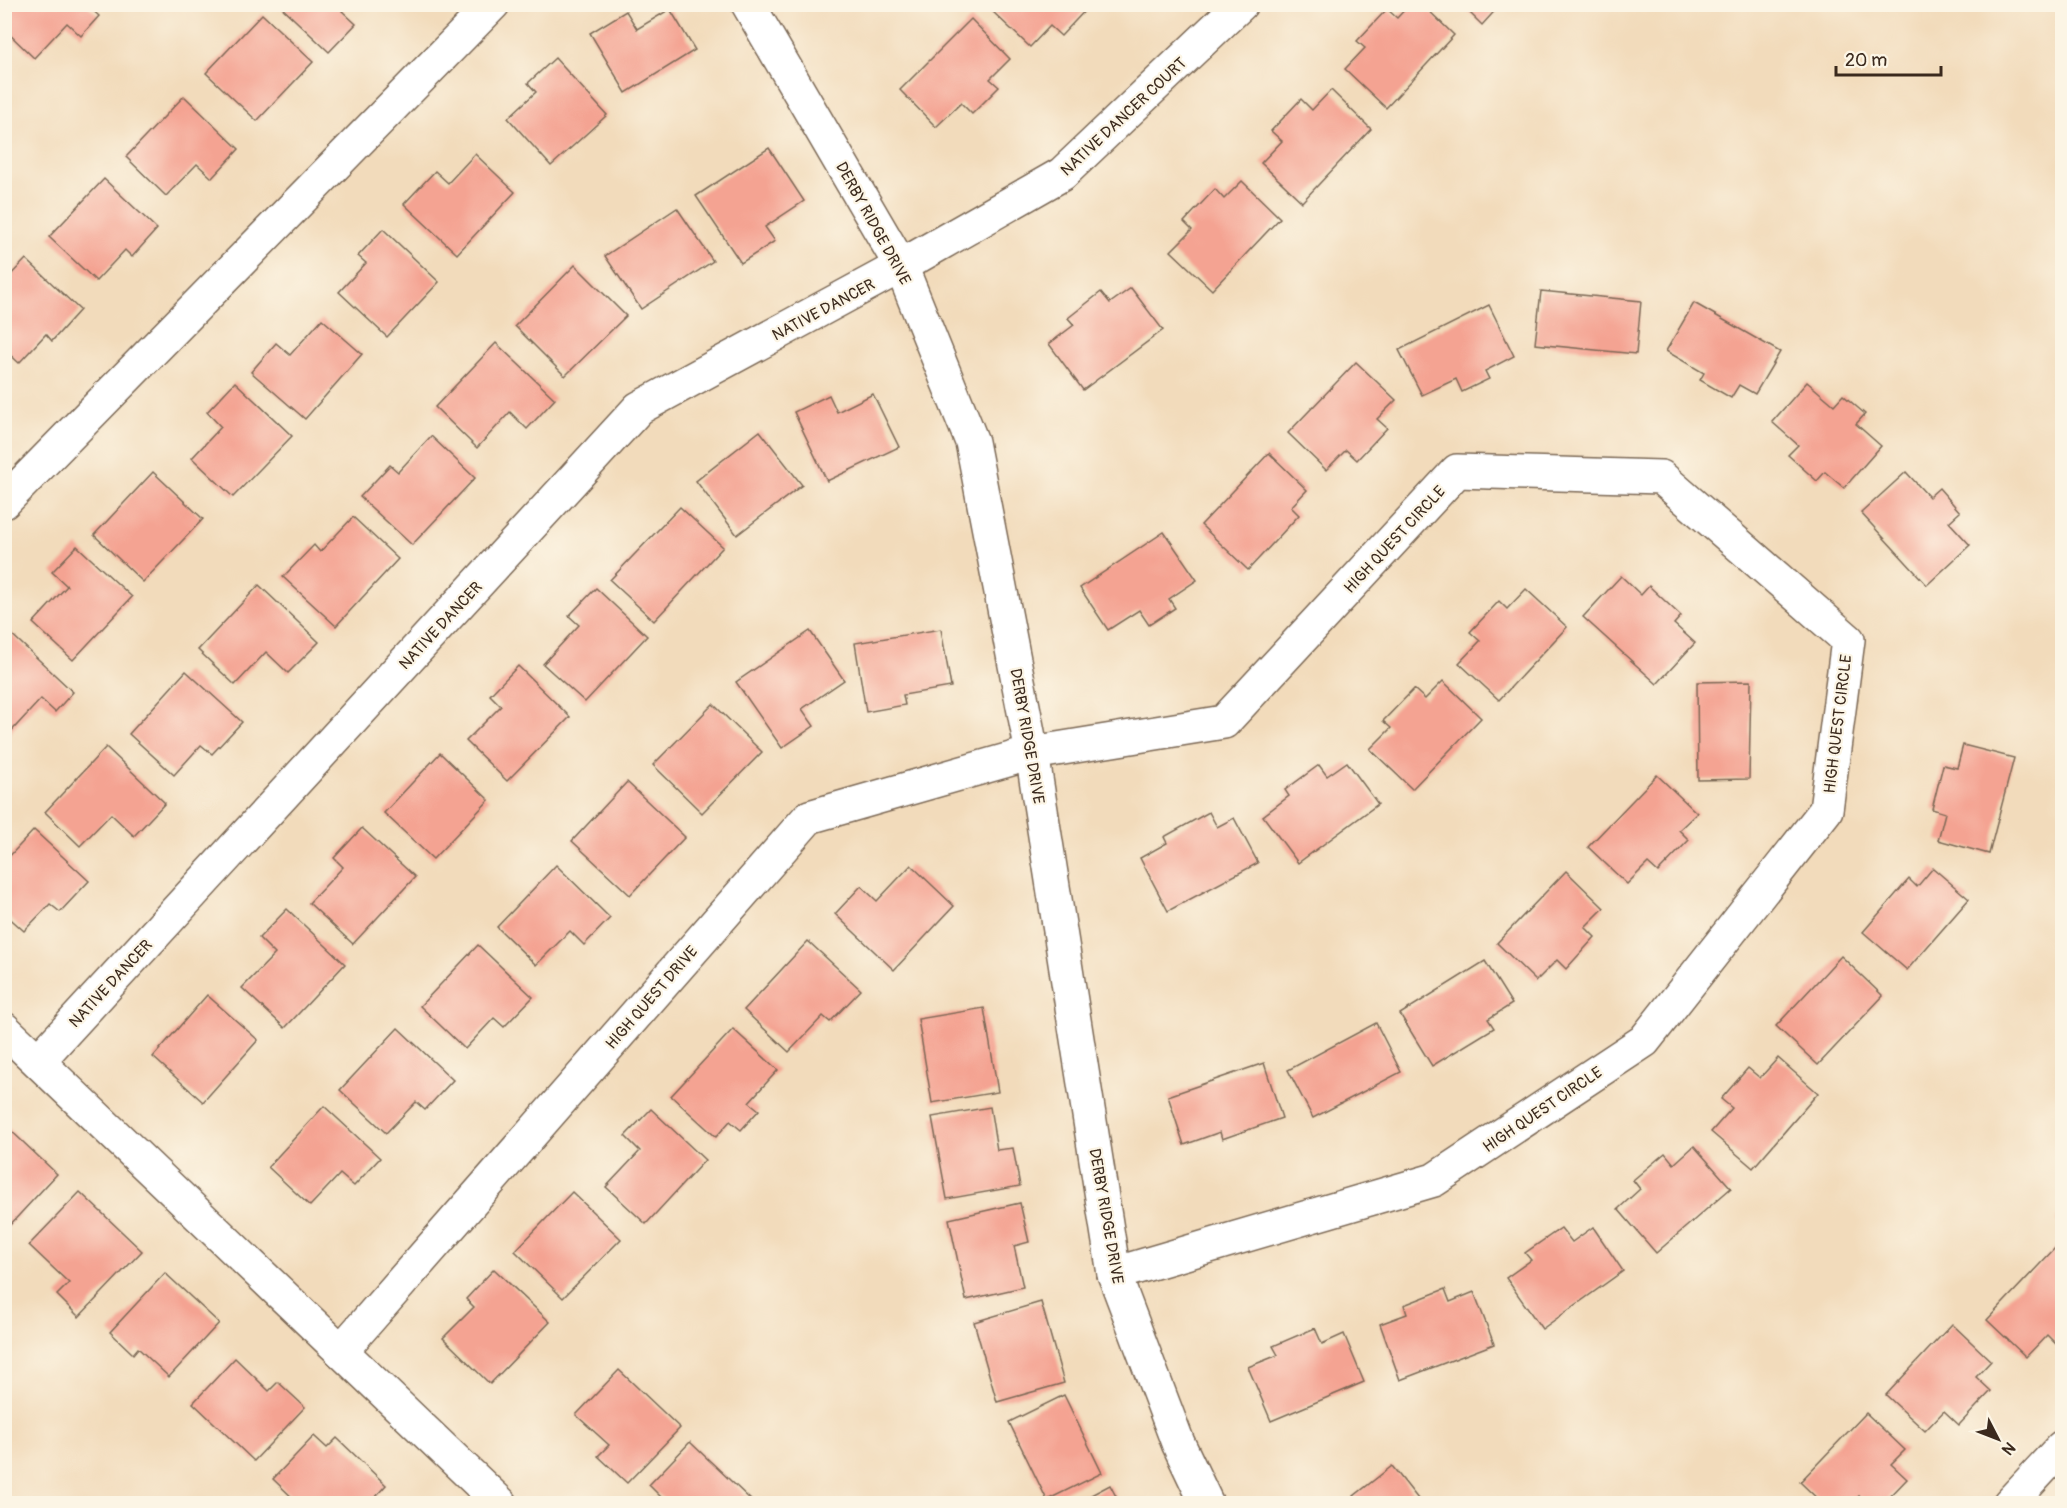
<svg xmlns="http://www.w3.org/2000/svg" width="2067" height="1508" font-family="Pangolin,sans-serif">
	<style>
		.building { fill: #f4a392 }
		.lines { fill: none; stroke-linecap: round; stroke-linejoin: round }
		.minor-casing { stroke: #7b6855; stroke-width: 36 }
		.minor { stroke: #fff; stroke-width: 33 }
		.labels { text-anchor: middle; stroke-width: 4.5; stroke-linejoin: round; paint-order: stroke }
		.street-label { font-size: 16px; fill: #3b2a1e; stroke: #fcf5e5 }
	</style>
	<rect width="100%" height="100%" fill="#fcf5e5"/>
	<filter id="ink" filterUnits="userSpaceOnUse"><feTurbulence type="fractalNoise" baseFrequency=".0167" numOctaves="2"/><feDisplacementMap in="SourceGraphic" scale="12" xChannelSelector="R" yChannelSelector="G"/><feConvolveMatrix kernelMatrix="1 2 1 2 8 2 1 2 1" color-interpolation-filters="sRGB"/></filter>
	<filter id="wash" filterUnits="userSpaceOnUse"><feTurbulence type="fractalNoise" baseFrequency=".008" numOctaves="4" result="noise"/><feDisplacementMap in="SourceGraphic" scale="24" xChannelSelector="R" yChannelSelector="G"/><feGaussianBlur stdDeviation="1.35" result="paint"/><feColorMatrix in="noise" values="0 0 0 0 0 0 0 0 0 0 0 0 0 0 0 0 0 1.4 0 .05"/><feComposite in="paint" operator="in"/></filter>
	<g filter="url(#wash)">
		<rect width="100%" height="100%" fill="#f2dbbb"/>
		<g id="blocks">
			<g class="building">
				<polygon points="278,4 348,4 342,11 356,24 329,52"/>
				<polygon points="998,4 1091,4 1061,36 1050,26 1030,47 992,11"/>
				<polygon points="1410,4 1422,4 1454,35 1386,108 1345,69 1365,48 1357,41 1387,9 1397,18"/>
				<polygon points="1461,4 1501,4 1482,25"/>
				<polygon points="11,5 87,5 99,16 81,36 67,23 34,58 5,30 5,11"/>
				<polygon points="670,9 695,50 626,93 590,33 626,11 637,29"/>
				<polygon points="262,14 313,62 257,121 206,73"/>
				<polygon points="971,19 1010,59 990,79 999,87 972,114 961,103 936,127 900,90"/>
				<polygon points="555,58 607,115 551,166 508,118 536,92 528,83"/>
				<polygon points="1331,90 1371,129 1302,202 1261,163 1282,141 1271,131 1301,99 1312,110"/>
				<polygon points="184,96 239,149 212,178 197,164 166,196 126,157"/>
				<polygon points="769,148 804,201 765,227 775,241 741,263 696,196"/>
				<polygon points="475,154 515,192 457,254 404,204 435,171 448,183"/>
				<polygon points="104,179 157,229 132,257 125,250 96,281 49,237"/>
				<polygon points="1242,181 1280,218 1212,290 1171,251 1192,230 1184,222 1215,189 1224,199"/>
				<polygon points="677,208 713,261 641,309 605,256"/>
				<polygon points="383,229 439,282 387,337 339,292 366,263 358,256"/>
				<polygon points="26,259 80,310 52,341 46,334 19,363 4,349 4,282"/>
				<polygon points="575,265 626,316 565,376 515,326"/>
				<polygon points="1131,288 1163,330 1083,390 1049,344 1074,325 1068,318 1101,292 1110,303"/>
				<polygon points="1541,291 1641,301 1636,354 1535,344"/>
				<polygon points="1694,303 1780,352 1755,394 1739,385 1731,398 1700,380 1704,373 1666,351"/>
				<polygon points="1489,305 1514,356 1485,371 1489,379 1462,392 1456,379 1422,395 1399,350"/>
				<polygon points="322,319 362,354 305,419 251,372 276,343 290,355"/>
				<polygon points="496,343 555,399 527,429 510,412 477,448 435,407"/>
				<polygon points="1356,362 1396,400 1377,419 1387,428 1357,460 1346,450 1326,470 1288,433"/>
				<polygon points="235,382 292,436 233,497 192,458 221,427 207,412"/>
				<polygon points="1807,382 1834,405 1843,395 1865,414 1856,424 1881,446 1844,488 1825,472 1817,481 1788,455 1798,445 1772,422"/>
				<polygon points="873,394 899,447 827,481 794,412 829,395 837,412"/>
				<polygon points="760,431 802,485 737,535 696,481"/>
				<polygon points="431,436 475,478 412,545 360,497 390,465 398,472"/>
				<polygon points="1269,453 1307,490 1291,507 1299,515 1248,570 1201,525"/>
				<polygon points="153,472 203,519 143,582 94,535"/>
				<polygon points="1906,472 1929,497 1939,488 1960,512 1949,522 1970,545 1927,585 1861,513"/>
				<polygon points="680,507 723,547 654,621 610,580"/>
				<polygon points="353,517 398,559 336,626 283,577 314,545 320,552"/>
				<polygon points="1164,532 1197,580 1169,599 1175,608 1149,625 1139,610 1108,630 1080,588"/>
				<polygon points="77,546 132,597 73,660 33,623 67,586 52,572"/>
				<polygon points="1621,576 1641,595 1649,586 1681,616 1674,624 1695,643 1657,684 1583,617"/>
				<polygon points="259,585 319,642 288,673 266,652 235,685 198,650"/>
				<polygon points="596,588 647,636 585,702 543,664 579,625 569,616"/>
				<polygon points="1526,589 1567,627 1499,700 1459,663 1480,641 1470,632 1499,601 1507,609"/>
				<polygon points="4,627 73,692 55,712 41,699 4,739"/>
				<polygon points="941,629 951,687 903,695 905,705 866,712 855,643"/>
				<polygon points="810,631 844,680 802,709 814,726 782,748 736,682"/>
				<polygon points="518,666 570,717 507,781 466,741 501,706 490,695"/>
				<polygon points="186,671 242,722 212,754 201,745 174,775 129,734"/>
				<polygon points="1443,681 1481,718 1412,789 1370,749 1391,728 1383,721 1414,689 1425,699"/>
				<polygon points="1751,681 1749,779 1698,780 1697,682"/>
				<polygon points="713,704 762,752 702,813 653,765"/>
				<polygon points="1963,745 2014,758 1989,854 1938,840 1945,813 1932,809 1943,765 1957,768"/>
				<polygon points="106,747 165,803 134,836 111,814 80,846 45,812"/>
				<polygon points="440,753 489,800 433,859 384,813"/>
				<polygon points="1347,762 1378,804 1298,863 1263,816 1289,796 1285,790 1319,765 1327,776"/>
				<polygon points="1657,775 1697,813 1679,830 1689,840 1658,872 1648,863 1627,884 1588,847"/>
				<polygon points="627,782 685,837 630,895 572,841"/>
				<polygon points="1209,812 1217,827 1234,818 1258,863 1168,911 1140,858 1167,843 1164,837"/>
				<polygon points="362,828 415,877 353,944 309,903 343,867 334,858"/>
				<polygon points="34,830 89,881 60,912 50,904 24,931 4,913 4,862"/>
				<polygon points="556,865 610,918 584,945 570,931 536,965 497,927"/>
				<polygon points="911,865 954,906 894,970 835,914 861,886 877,901"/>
				<polygon points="1933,868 1969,899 1907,970 1863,932 1909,879 1917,887"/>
				<polygon points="1566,871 1604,908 1585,927 1595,937 1566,969 1557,960 1536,981 1497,943"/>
				<polygon points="287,909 345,964 285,1028 242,988 275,954 259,938"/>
				<polygon points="808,941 861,990 830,1022 823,1016 789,1052 744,1010"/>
				<polygon points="478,945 533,997 504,1027 494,1018 465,1049 420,1006"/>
				<polygon points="1841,956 1883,996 1818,1065 1776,1026"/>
				<polygon points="1485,961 1512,1004 1488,1019 1494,1028 1432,1066 1400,1014"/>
				<polygon points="207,995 258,1040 203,1102 153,1057"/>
				<polygon points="984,1008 998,1092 932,1103 918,1019"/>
				<polygon points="1376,1023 1401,1072 1313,1118 1288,1070"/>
				<polygon points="398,1028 453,1080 425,1110 416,1102 386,1133 340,1090"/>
				<polygon points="733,1029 778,1070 749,1102 759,1110 741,1130 730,1121 716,1137 671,1096"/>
				<polygon points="1778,1058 1818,1093 1753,1168 1711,1132 1732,1108 1721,1099 1748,1068 1760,1078"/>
				<polygon points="1264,1063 1282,1118 1222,1139 1220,1132 1184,1145 1168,1096"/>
				<polygon points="324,1106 380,1158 354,1186 340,1174 310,1206 268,1167"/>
				<polygon points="990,1107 997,1150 1013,1148 1020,1186 947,1199 932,1117"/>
				<polygon points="651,1109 705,1160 646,1224 606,1187 640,1151 625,1136"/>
				<polygon points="4,1124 57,1174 8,1227 4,1224"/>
				<polygon points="1694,1146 1731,1188 1656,1253 1618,1209 1640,1189 1633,1180 1665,1153 1674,1164"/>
				<polygon points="80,1192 142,1251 79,1317 57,1295 69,1283 29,1245"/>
				<polygon points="572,1192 621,1239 563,1298 515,1251"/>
				<polygon points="1020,1203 1029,1242 1014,1246 1023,1287 966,1300 949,1219"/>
				<polygon points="2062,1213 2062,1227 2056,1220"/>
				<polygon points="1593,1227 1623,1271 1542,1329 1506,1278 1531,1260 1525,1253 1561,1228 1572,1242"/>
				<polygon points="2056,1247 2062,1253 2062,1338 2057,1345 2047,1335 2026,1357 1987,1320"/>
				<polygon points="494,1269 550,1322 490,1384 443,1338 474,1307 466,1299"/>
				<polygon points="165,1273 219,1323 169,1377 138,1348 133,1354 110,1332"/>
				<polygon points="1445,1289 1450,1302 1474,1292 1494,1344 1400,1380 1380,1324 1407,1314 1404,1305"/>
				<polygon points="1041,1302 1064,1383 997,1402 974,1322"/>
				<polygon points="1952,1324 1991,1361 1976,1377 1991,1391 1959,1425 1944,1411 1925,1431 1886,1395"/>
				<polygon points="1315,1328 1322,1344 1344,1334 1364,1382 1271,1421 1248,1367 1278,1355 1273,1346"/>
				<polygon points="235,1358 269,1391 278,1382 305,1407 254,1461 193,1403"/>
				<polygon points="619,1370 680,1428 627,1483 598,1456 609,1445 576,1415"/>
				<polygon points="1064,1395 1102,1473 1047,1500 1009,1422"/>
				<polygon points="1866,1413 1905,1450 1891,1464 1907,1479 1883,1504 1866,1504 1859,1496 1852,1504 1823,1504 1800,1482"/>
				<polygon points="314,1436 327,1448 337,1438 386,1485 369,1504 299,1504 273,1479"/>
				<polygon points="690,1442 753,1502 751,1504 668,1504 649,1485"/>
				<polygon points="1392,1466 1422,1504 1359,1504 1354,1496"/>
				<polygon points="1110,1485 1120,1504 1074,1504"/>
			</g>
		</g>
	</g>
	<g filter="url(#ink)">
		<use href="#blocks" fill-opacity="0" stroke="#7b6855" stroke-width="1.5"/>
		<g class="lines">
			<g class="minor-casing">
				<g id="minor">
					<polyline points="748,4 901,266 972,442 1032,753 1114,1274 1178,1443 1207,1504"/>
					<polyline points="4,502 493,4"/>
					<polyline points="4,1029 501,1504"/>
					<polyline points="38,1061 639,408 901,266 1062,174 1241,4"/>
					<polyline points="341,1351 809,817 1032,753 1224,722 1457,471 1661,477 1848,640 1826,810 1644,1041 1434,1180 1114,1274"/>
					<polyline points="2009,1504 2062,1447"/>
				</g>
			</g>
			<use href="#minor" class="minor"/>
		</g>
	</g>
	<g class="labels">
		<g class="street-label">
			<text transform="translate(1123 116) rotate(-43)" y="6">NATIVE DANCER COURT</text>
			<text transform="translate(874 223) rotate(61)" y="6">DERBY RIDGE DRIVE</text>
			<text transform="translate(823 309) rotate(-28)" y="6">NATIVE DANCER</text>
			<text transform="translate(1394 539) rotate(-47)" y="6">HIGH QUEST CIRCLE</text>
			<text transform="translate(440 625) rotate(-47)" y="6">NATIVE DANCER</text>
			<text transform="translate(1837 724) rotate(-83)" y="6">HIGH QUEST CIRCLE</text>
			<text transform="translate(1028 736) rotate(80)" y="6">DERBY RIDGE DRIVE</text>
			<text transform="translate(110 983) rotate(-47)" y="6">NATIVE DANCER</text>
			<text transform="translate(651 997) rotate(-49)" y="6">HIGH QUEST DRIVE</text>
			<text transform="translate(1542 1109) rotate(-34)" y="6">HIGH QUEST CIRCLE</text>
			<text transform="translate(1107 1216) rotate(80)" y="6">DERBY RIDGE DRIVE</text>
		</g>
	</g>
	<rect width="2067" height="1508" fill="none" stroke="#fcf5e5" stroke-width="24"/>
	<g transform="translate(1998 1439) rotate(132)" stroke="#fcf5e5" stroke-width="4.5" paint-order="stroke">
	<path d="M0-4.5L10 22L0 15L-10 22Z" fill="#3b2a1e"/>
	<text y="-9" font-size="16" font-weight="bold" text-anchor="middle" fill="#3b2a1e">N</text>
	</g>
	<path d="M1836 66v9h105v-9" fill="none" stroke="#3b2a1e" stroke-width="3"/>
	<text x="1845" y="66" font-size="18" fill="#3b2a1e" stroke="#fcf5e5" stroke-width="4.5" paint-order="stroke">20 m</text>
</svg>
